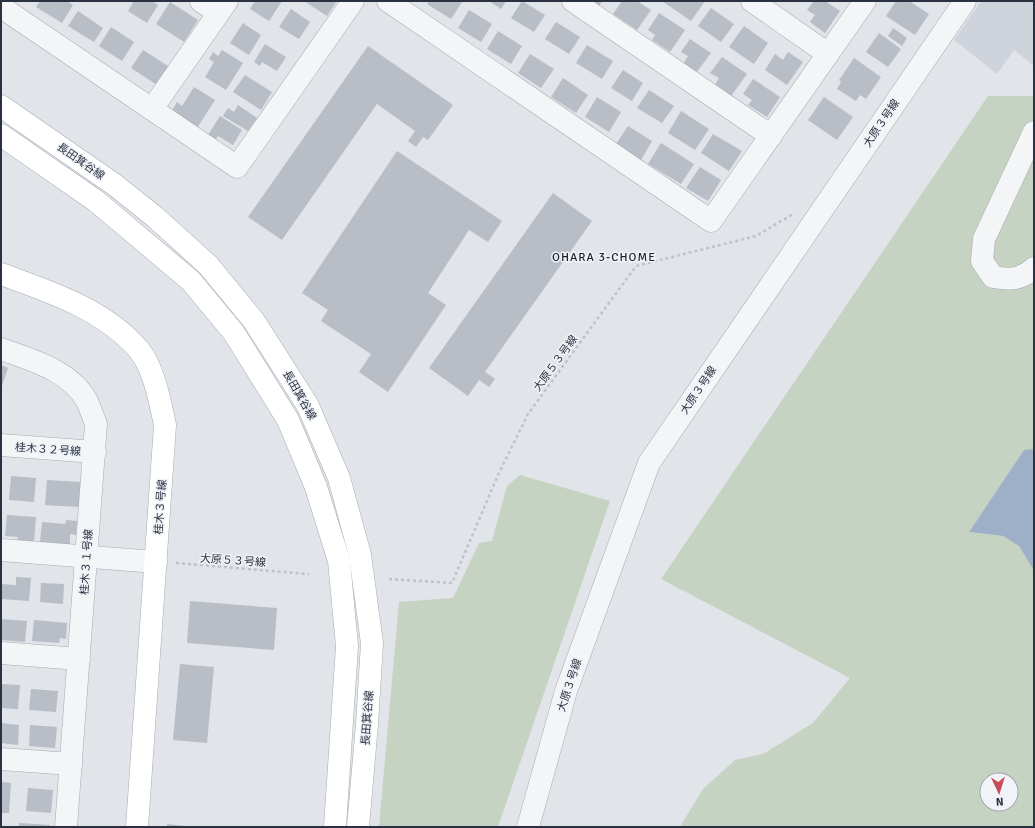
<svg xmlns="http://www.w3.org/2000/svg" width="1035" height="828" font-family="Signika,'Noto Sans JP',sans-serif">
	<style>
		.built { fill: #cfd3db }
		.green { fill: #c6d3c2; fill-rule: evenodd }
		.water { fill: #9db0c8 }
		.building { fill: #b8bdc6 }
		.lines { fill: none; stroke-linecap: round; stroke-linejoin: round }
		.street-casing { stroke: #a6abb3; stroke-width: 23 }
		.secondary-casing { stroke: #a6abb3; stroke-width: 23 }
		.path { stroke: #bfc2c7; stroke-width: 2.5; stroke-dasharray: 3 3; stroke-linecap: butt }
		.street { stroke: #f3f5f7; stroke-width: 22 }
		.secondary { stroke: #fff; stroke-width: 22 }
		.labels { text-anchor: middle; stroke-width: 3; stroke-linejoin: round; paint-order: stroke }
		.street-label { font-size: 11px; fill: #2a3140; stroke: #f0f3f7 }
		.neighbourhood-label { font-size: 12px; letter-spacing: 1px; fill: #1c2231; stroke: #f0f3f7 }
	</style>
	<rect width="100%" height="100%" fill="#e1e4e9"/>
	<polygon class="built" points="981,1 1034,1 1034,66 1014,50 997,74 954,40"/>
	<g class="green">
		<path d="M988,96H1034V449L1024,451L969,532L1003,536L1019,546L1034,571V827H680L703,789L735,760L763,754L813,723L850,678L661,579ZM987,780H1011V804H987Z"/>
		<polygon points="520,475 610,501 498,827 379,827 399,602 453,598 479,543 492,541 507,486"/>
	</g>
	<polygon class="water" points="1034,449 1034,571 1019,546 1003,536 969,532 1024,450"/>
	<g class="building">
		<polygon points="40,1 67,1 73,5 62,23 36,7"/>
		<polygon points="134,1 152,1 158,5 147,23 128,11"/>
		<polygon points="255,1 282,1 269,21 250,9"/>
		<polygon points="304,1 337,1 327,16"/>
		<polygon points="429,1 460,1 462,2 451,19 427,4"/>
		<polygon points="489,1 506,1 501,9"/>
		<polygon points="522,1 545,15 534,32 511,18"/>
		<polygon points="592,1 602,1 599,6"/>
		<polygon points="622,1 637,1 651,10 637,30 613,14"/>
		<polygon points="662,1 705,1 691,21"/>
		<polygon points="814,1 825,1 840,11 825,33 810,22 815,15 807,10"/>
		<polygon points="896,1 909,1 929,14 915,35 886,16"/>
		<polygon points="170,2 198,20 184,42 156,24"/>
		<polygon points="711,8 734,24 721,42 698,26"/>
		<polygon points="291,9 310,22 299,39 279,27"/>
		<polygon points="469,10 492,24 481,42 458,28"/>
		<polygon points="78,11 103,28 94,42 68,26"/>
		<polygon points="659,13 685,30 670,52 652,40 655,35 648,30"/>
		<polygon points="556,22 580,37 569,54 545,39"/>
		<polygon points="243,23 261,35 249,55 230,43"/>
		<polygon points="744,26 768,43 754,64 729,47"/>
		<polygon points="111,27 134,42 122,61 99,46"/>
		<polygon points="893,28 907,38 902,46 888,36"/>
		<polygon points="498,31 522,46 511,64 487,49"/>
		<polygon points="879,33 901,49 888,67 866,52"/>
		<polygon points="690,39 711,53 696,73 683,64 688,56 681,52"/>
		<polygon points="265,44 286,57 277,71 262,62 260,66 254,62"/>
		<polygon points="587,45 613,61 602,79 576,63"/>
		<polygon points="368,46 453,105 428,140 423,137 416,147 408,141 415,131 377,104 282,240 248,217"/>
		<polygon points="143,50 168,66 157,85 131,68"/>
		<polygon points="222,50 243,63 226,90 205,77 214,62 209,59 213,52 218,56"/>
		<polygon points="788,52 803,62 787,85 765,70 775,54 783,60"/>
		<polygon points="530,54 554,69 541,88 518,73"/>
		<polygon points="722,57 747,74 731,96 715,85 719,78 710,73"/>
		<polygon points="854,58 881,77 866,99 860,95 856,101 837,89 841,82 839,80"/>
		<polygon points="623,70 643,83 632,101 611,88"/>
		<polygon points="245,75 272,92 261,110 233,92"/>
		<polygon points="563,78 588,95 576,113 551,97"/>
		<polygon points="753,79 780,97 767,117 748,105 752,100 743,94"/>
		<polygon points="194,87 215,100 197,128 172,111 177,102 182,106"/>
		<polygon points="649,90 674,106 662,123 637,108"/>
		<polygon points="597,97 621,112 609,132 585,117"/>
		<polygon points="824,97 853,117 837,140 808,120"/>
		<polygon points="238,105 257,118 248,131 223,116 228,108 234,112"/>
		<polygon points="681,111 709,129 695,150 668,133"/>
		<polygon points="220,116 242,130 233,145 218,136 216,139 208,135"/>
		<polygon points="628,126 652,141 641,160 616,144"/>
		<polygon points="713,134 742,151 729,171 701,153"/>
		<polygon points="661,143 694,164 681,184 648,164"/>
		<polygon points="397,151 502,221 488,242 469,230 428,293 446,305 388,392 359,372 371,354 321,321 328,310 302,293"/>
		<polygon points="700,167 721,180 708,201 686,188"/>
		<polygon points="553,193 592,221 485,372 495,379 489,387 479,380 468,396 429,368"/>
		<polygon points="1,365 8,368 1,389"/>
		<polygon points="11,476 36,478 34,502 9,500"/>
		<polygon points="47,480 81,482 79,507 45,505"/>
		<polygon points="7,515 36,517 34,542 17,541 18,537 5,536"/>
		<polygon points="66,520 77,521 76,535 70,534 70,545 40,543 42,522 65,524"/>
		<polygon points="16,577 31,578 29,601 1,599 1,584 16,585"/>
		<polygon points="41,583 64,584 63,604 40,602"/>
		<polygon points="190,601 277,608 274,650 187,643"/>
		<polygon points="1,619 27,621 25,642 1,640"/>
		<polygon points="34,620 67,623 66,639 60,638 59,643 32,641"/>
		<polygon points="180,664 214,667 207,743 173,740"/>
		<polygon points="1,684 20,685 18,709 1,708"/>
		<polygon points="31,689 58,691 56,712 29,710"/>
		<polygon points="1,723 19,725 18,745 1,743"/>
		<polygon points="30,725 57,727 55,748 29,746"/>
		<polygon points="1,782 11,783 9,813 1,813"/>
		<polygon points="28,788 53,790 51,813 26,811"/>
		<polygon points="19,823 50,825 50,827 19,827"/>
		<polygon points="167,824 185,826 185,827 167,827"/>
	</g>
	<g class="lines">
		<g class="street-casing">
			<g id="street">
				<polyline points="201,1 218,13"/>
				<polyline points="388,1 711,221 865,1"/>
				<polyline points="573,1 771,136"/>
				<polyline points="752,1 828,54"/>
				<polyline points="1,7 237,167 353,1"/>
				<polyline points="152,109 227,1"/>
				<path d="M1034,132L984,239L982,261L993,277C1009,280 1021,280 1034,268"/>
				<path d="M1,349C31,360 70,370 87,401C90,408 93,416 96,424L66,827"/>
				<polyline points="1,445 95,452"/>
				<polyline points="1,550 156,562"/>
				<polyline points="1,653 79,659"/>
				<polyline points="1,759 71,764"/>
				<polyline points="528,827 566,691 649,463 965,1"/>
			</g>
		</g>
		<g class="secondary-casing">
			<g id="secondary">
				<polyline points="1,106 115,185 155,217 208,265 254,321 308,406 339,478 360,555 372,643 367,724 358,827"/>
				<polyline points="1,135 96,201 191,281 234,333 288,420 316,487 339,561 347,646 335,827"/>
				<path d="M1,274C50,292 104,309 139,350C154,368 160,402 165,425L137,827"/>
			</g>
		</g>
		<g class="path">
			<polyline points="176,563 309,574"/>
			<polyline points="389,579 452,583 498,475 528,414 636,266 756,236 793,214"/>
		</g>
		<use href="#street" class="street"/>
		<use href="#secondary" class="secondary"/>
	</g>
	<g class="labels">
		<g class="street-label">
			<text transform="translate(881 123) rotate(-56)" y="4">大原３号線</text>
			<text transform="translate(81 161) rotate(35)" y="4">長田箕谷線</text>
			<text transform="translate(555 363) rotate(-54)" y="4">大原５３号線</text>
			<text transform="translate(698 390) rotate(-56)" y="4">大原３号線</text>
			<text transform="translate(300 395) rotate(60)" y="4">長田箕谷線</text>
			<text transform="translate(48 449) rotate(4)" y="4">桂木３２号線</text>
			<text transform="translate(160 507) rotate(-86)" y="4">桂木３号線</text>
			<text transform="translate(233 560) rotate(4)" y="4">大原５３号線</text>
			<text transform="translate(86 562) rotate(-86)" y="4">桂木３１号線</text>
			<text transform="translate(569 685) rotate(-72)" y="4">大原３号線</text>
			<text transform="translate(367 718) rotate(-86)" y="4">長田箕谷線</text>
		</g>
		<g class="neighbourhood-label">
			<text x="604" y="261">OHARA 3-CHOME</text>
		</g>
	</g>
	<rect width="1035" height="828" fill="none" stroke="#2a3140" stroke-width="4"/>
	<g transform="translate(999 792) rotate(176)"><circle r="19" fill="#f0f3f7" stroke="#a1a5ae"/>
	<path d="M0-3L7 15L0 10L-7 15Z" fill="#c94b59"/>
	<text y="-6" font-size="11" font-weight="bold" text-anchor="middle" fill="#2a3140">N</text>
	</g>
</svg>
